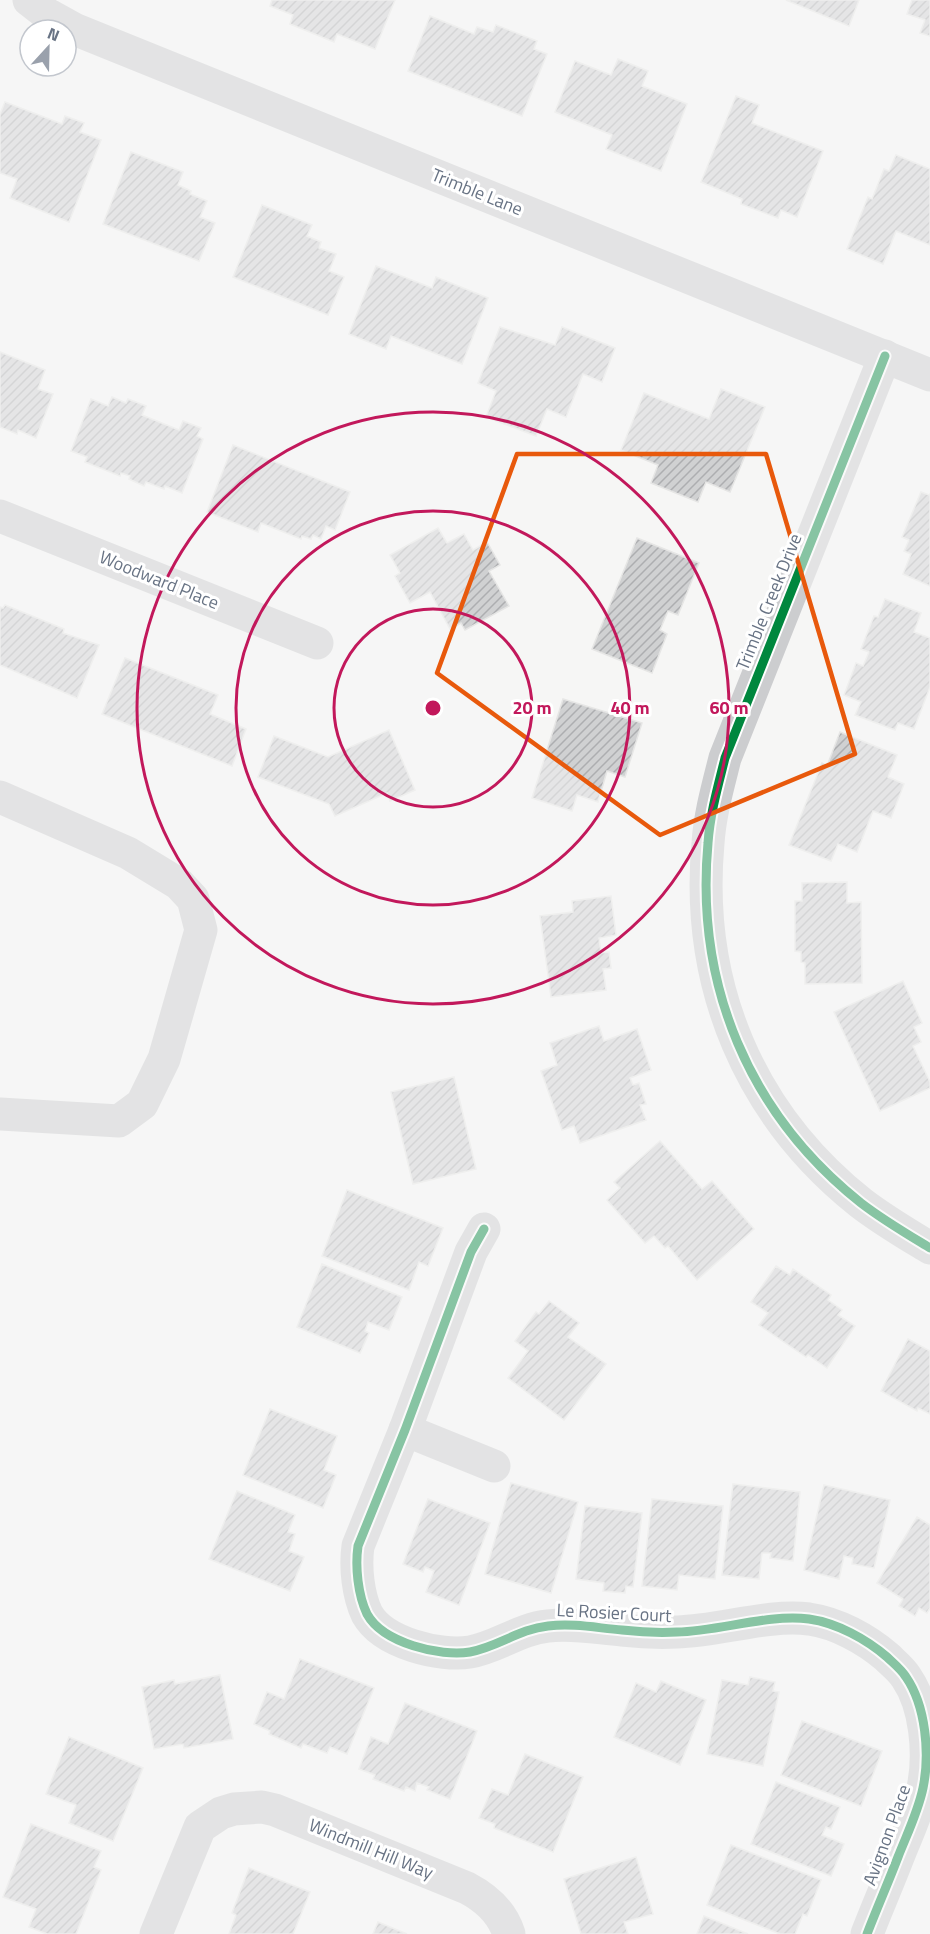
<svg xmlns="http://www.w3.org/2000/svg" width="930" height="1934" font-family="'Titillium Web',sans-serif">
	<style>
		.building { fill: url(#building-hatch); stroke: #e6e6e5; stroke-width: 1.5 }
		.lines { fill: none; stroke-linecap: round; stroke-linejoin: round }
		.minor { stroke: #cccdcf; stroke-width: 33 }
		.cycleway-casing { stroke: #fff; stroke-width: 13 }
		.cycleway { stroke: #00873e; stroke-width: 9 }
		.marked { fill: none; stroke: #e8590c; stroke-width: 4.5; stroke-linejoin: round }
		.ring { fill: none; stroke: #c2185b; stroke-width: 3 }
		.labels { text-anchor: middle; stroke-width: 6; stroke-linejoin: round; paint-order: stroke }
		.street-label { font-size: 18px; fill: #687384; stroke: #fff }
		.centre { fill: #c2185b; stroke: #fff; stroke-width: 3 }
		.ring-label { font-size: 18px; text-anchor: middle; font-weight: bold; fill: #c2185b; stroke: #fff; stroke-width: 6; stroke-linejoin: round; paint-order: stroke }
	</style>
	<defs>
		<pattern id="building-hatch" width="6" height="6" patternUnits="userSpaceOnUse" patternTransform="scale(1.5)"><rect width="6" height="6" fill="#d0d1d2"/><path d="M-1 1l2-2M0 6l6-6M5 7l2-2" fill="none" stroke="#adaeb0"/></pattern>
	</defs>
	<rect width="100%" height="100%" fill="#f6f6f5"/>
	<g class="building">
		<polygon points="272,0 395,0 375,49 337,34 334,42 290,24 293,15 270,6"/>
		<polygon points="786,0 859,0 849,26"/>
		<polygon points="912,0 930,0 930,36 920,33 925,20 907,14"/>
		<polygon points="430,16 474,34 477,27 493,32 496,25 537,41 534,49 547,54 522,116 408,71"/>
		<polygon points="618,59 648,71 642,86 687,104 661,171 606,149 612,135 555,112 575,61 611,75"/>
		<polygon points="736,96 759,105 752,123 823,151 797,217 781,210 778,218 741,204 742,199 701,182"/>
		<polygon points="5,102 62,124 65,116 84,123 80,132 101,140 69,222 10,198 17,179 0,173 0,114"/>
		<polygon points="131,152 183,172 178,185 191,191 190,194 207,201 200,217 215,223 199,261 103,224"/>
		<polygon points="896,155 930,169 930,245 896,231 883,264 847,249 868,197 872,199 884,169 889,171"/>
		<polygon points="262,205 312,225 307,236 321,242 319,248 336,254 329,271 344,277 328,315 233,277"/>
		<polygon points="376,266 432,288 436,277 488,298 462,364 391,336 386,349 349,334"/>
		<polygon points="500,327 555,345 562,327 615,348 602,382 583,374 566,417 547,409 536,436 486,417 496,391 478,383"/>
		<polygon points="0,352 45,370 38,389 53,394 36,438 18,430 17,434 0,427"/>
		<polygon points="721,389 765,407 730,492 706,482 698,502 651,483 658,465 621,450 644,393 709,419"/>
		<polygon points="112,397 126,403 128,399 146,406 142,415 179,430 183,421 201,428 197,436 203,439 182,493 165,486 164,489 146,482 144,486 129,479 130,476 121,473 120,476 85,462 87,457 71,451 91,399 108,406"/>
		<polygon points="233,445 350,492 335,530 326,526 321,539 313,535 311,539 302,536 301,539 261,523 258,532 207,512"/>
		<polygon points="921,492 929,495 930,494 930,586 903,574 911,554 904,551 909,540 902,537"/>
		<polygon points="438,528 447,543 464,534 473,550 487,542 500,565 489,571 509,606 465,630 461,623 450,629 430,592 410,603 395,576 400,573 390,555"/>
		<polygon points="637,538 699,563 678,615 668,611 660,630 667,634 652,673 592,649"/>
		<polygon points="885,599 921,613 914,632 930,638 930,687 914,729 898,723 895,730 855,715 861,702 844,695 856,663 863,666 869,652 861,649 874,616 878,617"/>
		<polygon points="5,605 64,629 63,633 99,645 77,698 0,665 0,607 3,608"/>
		<polygon points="125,658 218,695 210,714 246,729 232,766 102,714"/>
		<polygon points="563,699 642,723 625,777 607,771 598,802 577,795 572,811 532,798"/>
		<polygon points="389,730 415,790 390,801 387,793 335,816 329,804 258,777 274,736 328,757"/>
		<polygon points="840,732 897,755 888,777 904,784 891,818 873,811 857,852 838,844 831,861 789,845 822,763 827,766"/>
		<polygon points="847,882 847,903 861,902 862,983 805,984 805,963 801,962 801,952 795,951 795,901 802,901 802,883"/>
		<polygon points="611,896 616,935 599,938 601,953 609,952 611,968 603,969 606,990 551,997 540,916 573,912 572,901"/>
		<polygon points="903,981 922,1023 914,1027 921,1042 913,1046 930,1082 930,1088 880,1111 834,1012"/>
		<polygon points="599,1026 604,1041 637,1029 651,1070 630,1078 633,1085 639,1083 646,1104 640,1105 646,1120 580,1143 574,1126 562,1130 541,1071 557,1065 550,1043"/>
		<polygon points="454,1077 476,1169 413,1184 391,1092"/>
		<polygon points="660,1141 702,1189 712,1181 754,1229 697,1280 668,1246 665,1248 654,1236 645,1243 607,1200 620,1188 614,1182"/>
		<polygon points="347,1190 443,1228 428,1266 419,1262 409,1290 322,1256"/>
		<polygon points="322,1264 402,1297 389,1330 368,1322 365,1331 369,1333 360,1353 297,1327"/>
		<polygon points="776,1266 790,1275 793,1269 831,1295 828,1300 842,1310 838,1315 855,1326 827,1368 808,1355 806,1357 759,1325 768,1313 751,1302"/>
		<polygon points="549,1301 579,1323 568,1337 606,1364 564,1420 508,1378 528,1351 515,1341 536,1312 539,1314"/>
		<polygon points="908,1339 930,1351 930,1414 918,1408 917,1411 881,1391"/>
		<polygon points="270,1409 337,1436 324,1470 336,1475 323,1508 243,1475"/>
		<polygon points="511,1483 578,1502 551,1593 485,1574"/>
		<polygon points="733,1484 800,1492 793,1561 770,1558 771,1553 762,1553 759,1579 722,1575"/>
		<polygon points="824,1485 890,1500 874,1568 852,1564 853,1558 844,1556 839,1579 804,1570"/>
		<polygon points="237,1491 295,1515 288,1532 295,1534 289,1551 304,1557 290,1591 209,1559"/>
		<polygon points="428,1499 490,1523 459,1605 426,1592 434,1571 425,1567 423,1572 403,1564"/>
		<polygon points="652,1499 723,1506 715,1579 679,1575 677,1590 642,1586"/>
		<polygon points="585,1506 642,1513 633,1587 626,1586 625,1593 603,1591 604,1583 576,1579"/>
		<polygon points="917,1517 930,1525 930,1608 927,1613 919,1608 915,1616 899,1606 903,1599 877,1583"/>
		<polygon points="300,1659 374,1688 347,1754 330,1747 327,1753 303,1744 301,1748 269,1734 270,1731 254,1724 267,1692 284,1699"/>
		<polygon points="220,1675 233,1739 184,1748 183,1744 154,1749 142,1687 174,1680 175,1684"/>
		<polygon points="750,1677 775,1682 773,1691 779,1692 763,1766 707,1754 722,1680 748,1685"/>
		<polygon points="661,1681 706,1700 680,1765 614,1737 636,1683 656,1692"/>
		<polygon points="405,1703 477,1731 450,1799 427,1790 429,1787 417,1783 415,1791 406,1787 404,1791 373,1779 375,1775 359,1769 371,1737 388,1744"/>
		<polygon points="802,1721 882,1751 861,1806 781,1775"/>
		<polygon points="69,1737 143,1768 113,1841 69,1823 76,1805 46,1794"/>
		<polygon points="525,1754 583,1777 553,1852 494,1828 495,1824 479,1818 492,1789 508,1795"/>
		<polygon points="776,1782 840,1807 831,1829 826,1827 822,1835 844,1844 831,1876 751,1844"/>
		<polygon points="31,1824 101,1851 94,1867 101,1870 76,1934 47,1934 29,1927 36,1909 3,1897"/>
		<polygon points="731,1845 821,1880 807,1916 803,1914 795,1934 780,1934 707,1905"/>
		<polygon points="636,1857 653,1914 624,1922 628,1934 581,1934 564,1879"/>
		<polygon points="249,1868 310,1892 293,1934 229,1934 236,1915 232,1913"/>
		<polygon points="704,1916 748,1934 697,1934"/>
		<polygon points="378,1922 407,1934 373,1934"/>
	</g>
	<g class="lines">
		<g class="minor">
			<polyline points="29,0 47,14 74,29 930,375"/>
			<path d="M885,356L725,758C718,786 710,814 708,843C695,985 749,1114 861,1203C883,1220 907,1234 930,1248"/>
			<polyline points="0,516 317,643"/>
			<polyline points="0,797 128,853 179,884 193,899 201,930 164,1059 142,1104 119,1121 0,1114"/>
			<path d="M484,1229L471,1252L405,1430L358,1546C355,1567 358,1595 367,1614C383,1643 440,1657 470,1652C498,1647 519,1629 548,1626C574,1623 597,1628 622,1630C640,1632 658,1633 677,1632C720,1631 767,1614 809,1619C837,1623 866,1639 887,1657C893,1663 901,1669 906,1677C926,1706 930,1754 923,1788C918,1812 907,1834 898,1857C888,1883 877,1908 867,1934"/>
			<polyline points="405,1430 494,1466"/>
			<path d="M156,1934L200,1827L221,1813L234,1809L262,1807L275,1810L467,1888C486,1898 502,1912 509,1934"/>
		</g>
		<g class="cycleway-casing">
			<g id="cycleway">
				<path d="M885,356L725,758C718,786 710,814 708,843C695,985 749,1114 861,1203C883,1220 907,1234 930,1248"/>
				<path d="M484,1229L471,1252L405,1430L358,1546C355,1567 358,1595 367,1614C383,1643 440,1657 470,1652C498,1647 519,1629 548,1626C574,1623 597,1628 622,1630C640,1632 658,1633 677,1632C720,1631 767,1614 809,1619C837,1623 866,1639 887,1657C893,1663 901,1669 906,1677C926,1706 930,1754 923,1788C918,1812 907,1834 898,1857C888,1883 877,1908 867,1934"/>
			</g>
		</g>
		<use href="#cycleway" class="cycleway"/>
	</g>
	<path d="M0 0H930V1934H0ZM517,454H766L855,754L660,835L437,673Z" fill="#f6f6f5" fill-opacity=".55" fill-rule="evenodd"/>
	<path class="marked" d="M517,454H766L855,754L660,835L437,673Z"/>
	<g class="ring">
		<circle cx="433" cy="708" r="99"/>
		<circle cx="433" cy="708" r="197"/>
		<circle cx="433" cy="708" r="296"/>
	</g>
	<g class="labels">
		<g class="street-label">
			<text transform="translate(477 192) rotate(22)" y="6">Trimble Lane</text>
			<text transform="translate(159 580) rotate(22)" y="6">Woodward Place</text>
			<text transform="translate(769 602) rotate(-68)" y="6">Trimble Creek Drive</text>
			<text transform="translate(614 1613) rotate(3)" y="6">Le Rosier Court</text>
			<text transform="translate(887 1835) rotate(-70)" y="6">Avignon Place</text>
			<text transform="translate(371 1849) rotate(22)" y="6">Windmill Hill Way</text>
		</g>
	</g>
	<circle cx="433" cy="708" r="9" class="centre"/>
	<g class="ring-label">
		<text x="532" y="714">20 m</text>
		<text x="630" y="714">40 m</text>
		<text x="729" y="714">60 m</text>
	</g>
	<g transform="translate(48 48) rotate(22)"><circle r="28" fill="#ffffff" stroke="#c3c7ce" stroke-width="1.5"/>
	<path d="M0-4.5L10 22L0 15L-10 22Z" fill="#9aa1ac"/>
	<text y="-9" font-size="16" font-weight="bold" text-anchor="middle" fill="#687384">N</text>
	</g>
</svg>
